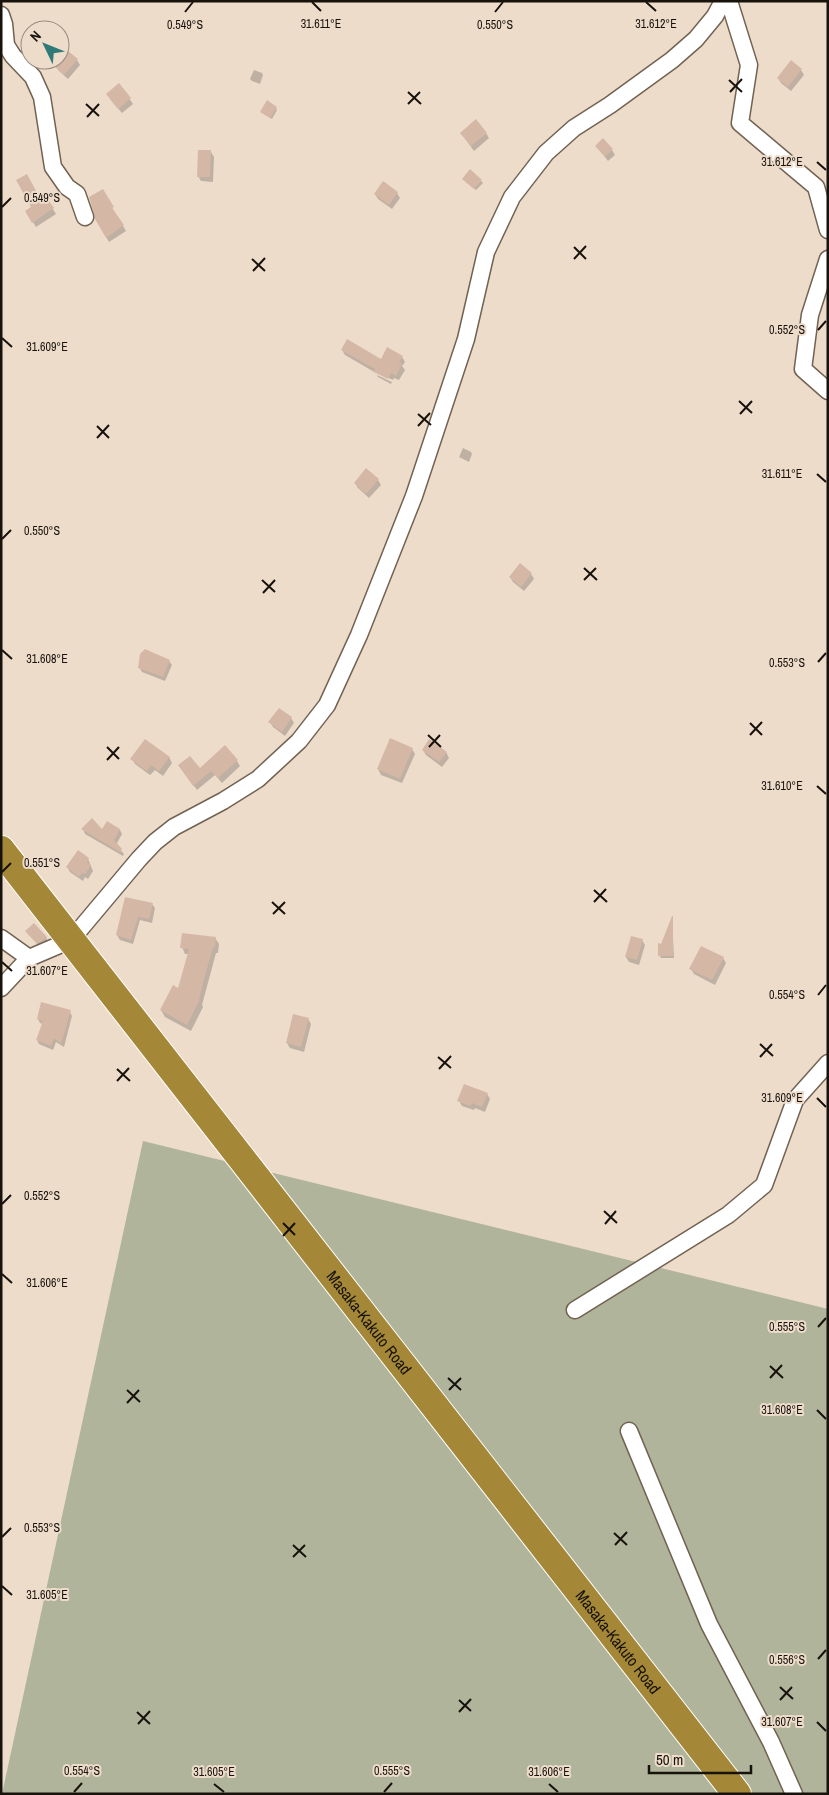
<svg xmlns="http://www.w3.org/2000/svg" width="829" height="1795" font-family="'Archivo Narrow',sans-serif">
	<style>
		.green { fill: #afb49a }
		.shadow { fill: #0003 }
		.building { fill: #d4b8a5 }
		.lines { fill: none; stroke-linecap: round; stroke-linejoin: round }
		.street-casing { stroke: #716252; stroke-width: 19 }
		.highway-casing { stroke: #fff; stroke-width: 30 }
		.street { stroke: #fff; stroke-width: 16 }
		.highway { stroke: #a48737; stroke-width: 28 }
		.ticks { fill: none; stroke: #17120c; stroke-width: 2 }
		.labels { text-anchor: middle; stroke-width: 4; stroke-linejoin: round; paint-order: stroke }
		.street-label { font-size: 16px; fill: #17120c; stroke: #eedccb }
		.ticks-label { font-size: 12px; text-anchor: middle; fill: #17120c; stroke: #eedccb; stroke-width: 4; stroke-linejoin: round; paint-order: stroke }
	</style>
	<rect width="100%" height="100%" fill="#eedccb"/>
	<polygon class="green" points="143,1141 828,1309 828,1794 2,1794"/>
	<g class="shadow">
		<polygon points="77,60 80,65 68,79 59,71 56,66"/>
		<polygon points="791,62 801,70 804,75 791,91 781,83 778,78"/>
		<polygon points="254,70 262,73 263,75 260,84 252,81 250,79"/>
		<polygon points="119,84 133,104 122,113 110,99"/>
		<polygon points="276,108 277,110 272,119 261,112"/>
		<polygon points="461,133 486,133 489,138 474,151"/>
		<polygon points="597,146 612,150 615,155 608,161"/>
		<polygon points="211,152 214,157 213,182 201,181 198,176"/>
		<polygon points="465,181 481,181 483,183 476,190"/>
		<polygon points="102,191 126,231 109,242 96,219"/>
		<polygon points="397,193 400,198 392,209 378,199 375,194"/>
		<polygon points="46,198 56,214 36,227 26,211"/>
		<polygon points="342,350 381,361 402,357 405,362 402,366 405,370 399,380 394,378 393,380 376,372 376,373 345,355"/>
		<polygon points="377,375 392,382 391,384 378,377"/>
		<polygon points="463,448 471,452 472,454 469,462 459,457"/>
		<polygon points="378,480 381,485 369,498 358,488 355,483"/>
		<polygon points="520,565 531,574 534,579 524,591 513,582 510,577"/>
		<polygon points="169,661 172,665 165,681 142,672 139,667"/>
		<polygon points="279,709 291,718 294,723 285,736 273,727 270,722"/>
		<polygon points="412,749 415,754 402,783 381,775 378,769"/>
		<polygon points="423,750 446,752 449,758 442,767 426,755"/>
		<polygon points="169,757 172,763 163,776 155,770 150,775 135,764 132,759"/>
		<polygon points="237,761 240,766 222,783 215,775 197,790 183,771 199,770"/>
		<polygon points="83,829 102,831 120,830 122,834 116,845 124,854 123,856 85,834"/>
		<polygon points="88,859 93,871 88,879 85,877 83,881 70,872 67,867"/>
		<polygon points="152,904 155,908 152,923 140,920 133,944 120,940 117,935"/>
		<polygon points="672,918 674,958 661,958 660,956 662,946"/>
		<polygon points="27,932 46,937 48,942 41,948"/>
		<polygon points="215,938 219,944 218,953 216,953 202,1005 203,1007 191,1031 165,1017 161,1010 179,990 189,954 185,954 182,947"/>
		<polygon points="642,940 645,945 639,965 629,962 626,957"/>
		<polygon points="723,958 726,963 715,985 694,974 691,969"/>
		<polygon points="70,1012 72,1016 64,1047 56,1042 53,1050 39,1044 37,1040 43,1024 40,1023 38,1019"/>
		<polygon points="294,1015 308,1019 311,1024 304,1052 290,1048 287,1043"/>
		<polygon points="487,1094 490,1099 485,1112 475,1108 474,1110 462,1106 459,1101"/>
	</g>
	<g class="building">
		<polygon points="68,51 78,59 64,75 54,66"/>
		<polygon points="791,60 802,69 788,87 777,78"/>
		<polygon points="119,83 131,98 118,109 106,94"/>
		<polygon points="267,100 277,107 270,118 260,112"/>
		<polygon points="476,119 487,133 471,146 460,133"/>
		<polygon points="603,138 613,149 605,157 595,146"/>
		<polygon points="198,150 211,150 210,177 197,177"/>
		<polygon points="470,169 482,180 474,189 462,179"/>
		<polygon points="27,174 41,200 46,197 54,208 32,223 25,211 31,207 16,180"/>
		<polygon points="383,181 398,192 389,205 374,194"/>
		<polygon points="103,189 114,207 112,208 124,225 106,238 95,219 94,214 89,197"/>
		<polygon points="347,339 381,359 387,347 403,356 399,362 402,364 396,376 391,373 388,379 374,372 375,369 341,350"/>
		<polygon points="366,468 379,479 366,494 354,483"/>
		<polygon points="520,563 532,573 521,587 509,577"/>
		<polygon points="145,649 170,660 163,677 138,668 140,654"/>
		<polygon points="279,708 292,717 282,732 268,722"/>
		<polygon points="390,738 413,748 400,779 377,769"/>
		<polygon points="145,739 170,757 159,771 151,765 147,771 130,759"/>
		<polygon points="429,739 447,752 439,762 422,750"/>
		<polygon points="225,745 238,760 218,778 211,771 193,786 178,765 190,756 200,768"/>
		<polygon points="92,818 102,829 107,821 120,829 114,840 122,849 120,852 81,829"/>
		<polygon points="78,850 89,858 87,862 91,865 85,874 82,873 79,877 66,867"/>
		<polygon points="125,897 153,903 149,919 138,917 131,940 116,935"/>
		<polygon points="672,916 673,916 673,956 658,956 658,943 661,944"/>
		<polygon points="34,923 47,937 37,944 25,931"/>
		<polygon points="182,933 216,937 215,947 213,947 199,998 200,999 187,1025 160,1010 173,985 178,988 189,949 180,948"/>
		<polygon points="631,936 643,939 637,960 625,957"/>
		<polygon points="701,946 724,957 712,980 689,969"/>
		<polygon points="41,1002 71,1010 61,1044 54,1038 51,1046 36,1040 43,1021 37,1019"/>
		<polygon points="293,1014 309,1018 301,1047 286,1043"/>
		<polygon points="464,1084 488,1093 482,1107 472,1103 471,1106 457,1101"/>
	</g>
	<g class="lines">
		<g class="street-casing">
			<g id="street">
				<polyline points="729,1 749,65 740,123 816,187 828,230"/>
				<polyline points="1,15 4,24 6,45 13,56 33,77 42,97 53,167 67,187 77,194 85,217"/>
				<polyline points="828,259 810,315 803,369 828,391"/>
				<polyline points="1,938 29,958"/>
				<polyline points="1,988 29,958 71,940 139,859 155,842 174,827 223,801 258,779 299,741 327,705 359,635 414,496 466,339 486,252 512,197 546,153 574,128 610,105 672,60 696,39 715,16 723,1"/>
				<polyline points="575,1310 728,1215 764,1185 795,1100 828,1063"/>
				<polyline points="629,1431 709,1624 771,1742 794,1794"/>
			</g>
		</g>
		<g class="highway-casing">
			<g id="highway">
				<path id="s1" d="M1,850L737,1794"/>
			</g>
		</g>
		<use href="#street" class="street"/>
		<use href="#highway" class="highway"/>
	</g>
	<path class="ticks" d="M312,2L321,11M646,2L656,11M185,12L193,2M495,12L503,2M729,80L742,92M408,92L421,104M730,92L742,79M86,104L99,116M408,104L420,92M87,117L99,104M817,162L826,170M2,207L11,198M574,247L586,259M252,259L265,271M574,259L586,246M253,271L265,258M818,330L826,321M2,338L12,347M739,401L752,413M418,414L431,425M740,414L752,401M97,426L109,438M418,426L430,413M97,438L109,425M817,474L826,482M2,539L11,530M584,568L597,580M262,580L275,592M584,580L596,568M263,593L275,580M2,650L12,659M818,662L826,653M750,723L762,735M428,735L441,747M750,735L762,722M107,747L119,759M429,747L440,735M107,760L119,747M817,786L826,794M2,872L11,863M594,890L607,902M272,902L285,914M594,902L606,889M273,914L285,902M2,962L12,971M818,995L826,985M760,1044L773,1056M438,1057L451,1068M760,1057L772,1044M117,1069L130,1081M439,1069L451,1056M117,1081L129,1068M817,1098L826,1107M2,1204L11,1195M604,1211L617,1223M283,1223L295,1235M605,1224L616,1211M283,1236L295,1223M2,1274L12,1283M818,1327L826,1318M770,1366L783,1378M448,1378L461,1390M770,1378L782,1365M127,1390L140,1402M449,1390L461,1378M127,1403L139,1390M817,1410L826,1419M614,1533L627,1545M2,1537L11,1528M293,1545L306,1557M615,1545L627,1532M293,1557L305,1545M2,1586L12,1595M818,1659L826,1650M780,1687L793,1699M459,1700L471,1711M780,1700L792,1687M137,1712L150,1724M459,1712L471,1699M817,1722L826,1731M138,1724L150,1711M214,1784L224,1792M549,1784L558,1792M74,1792L82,1783M384,1792L392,1783"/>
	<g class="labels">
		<g class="street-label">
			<text dy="6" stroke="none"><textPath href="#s1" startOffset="599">Masaka-Kakuto Road</textPath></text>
			<text dy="6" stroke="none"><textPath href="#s1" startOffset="1004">Masaka-Kakuto Road</textPath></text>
		</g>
	</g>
	<g class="ticks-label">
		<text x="321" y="28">31.611°E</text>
		<text x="656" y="28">31.612°E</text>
		<text x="185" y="29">0.549°S</text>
		<text x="495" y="29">0.550°S</text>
		<text x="782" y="166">31.612°E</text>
		<text x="42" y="202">0.549°S</text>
		<text x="787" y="334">0.552°S</text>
		<text x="47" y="351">31.609°E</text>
		<text x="782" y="478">31.611°E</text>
		<text x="42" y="535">0.550°S</text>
		<text x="47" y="663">31.608°E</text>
		<text x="787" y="667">0.553°S</text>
		<text x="782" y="790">31.610°E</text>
		<text x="42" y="867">0.551°S</text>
		<text x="47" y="975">31.607°E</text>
		<text x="787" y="999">0.554°S</text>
		<text x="782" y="1102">31.609°E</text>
		<text x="42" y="1200">0.552°S</text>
		<text x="47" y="1287">31.606°E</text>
		<text x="787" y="1331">0.555°S</text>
		<text x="782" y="1414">31.608°E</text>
		<text x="42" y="1532">0.553°S</text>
		<text x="47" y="1599">31.605°E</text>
		<text x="787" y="1664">0.556°S</text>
		<text x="782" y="1726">31.607°E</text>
		<text x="82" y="1775">0.554°S</text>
		<text x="392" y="1775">0.555°S</text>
		<text x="214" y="1776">31.605°E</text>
		<text x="549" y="1776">31.606°E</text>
	</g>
	<rect width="829" height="1795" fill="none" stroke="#17120c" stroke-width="5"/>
	<g transform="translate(45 45) rotate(313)"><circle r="24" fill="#eedccb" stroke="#988b7f"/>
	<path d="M0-4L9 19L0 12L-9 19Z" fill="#2f7977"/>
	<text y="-8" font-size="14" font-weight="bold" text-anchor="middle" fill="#17120c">N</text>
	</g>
	<path d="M649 1765v8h102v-8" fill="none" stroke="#17120c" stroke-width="2.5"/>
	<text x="656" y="1765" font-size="15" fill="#17120c" stroke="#eedccb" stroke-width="4" paint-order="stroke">50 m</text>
</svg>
